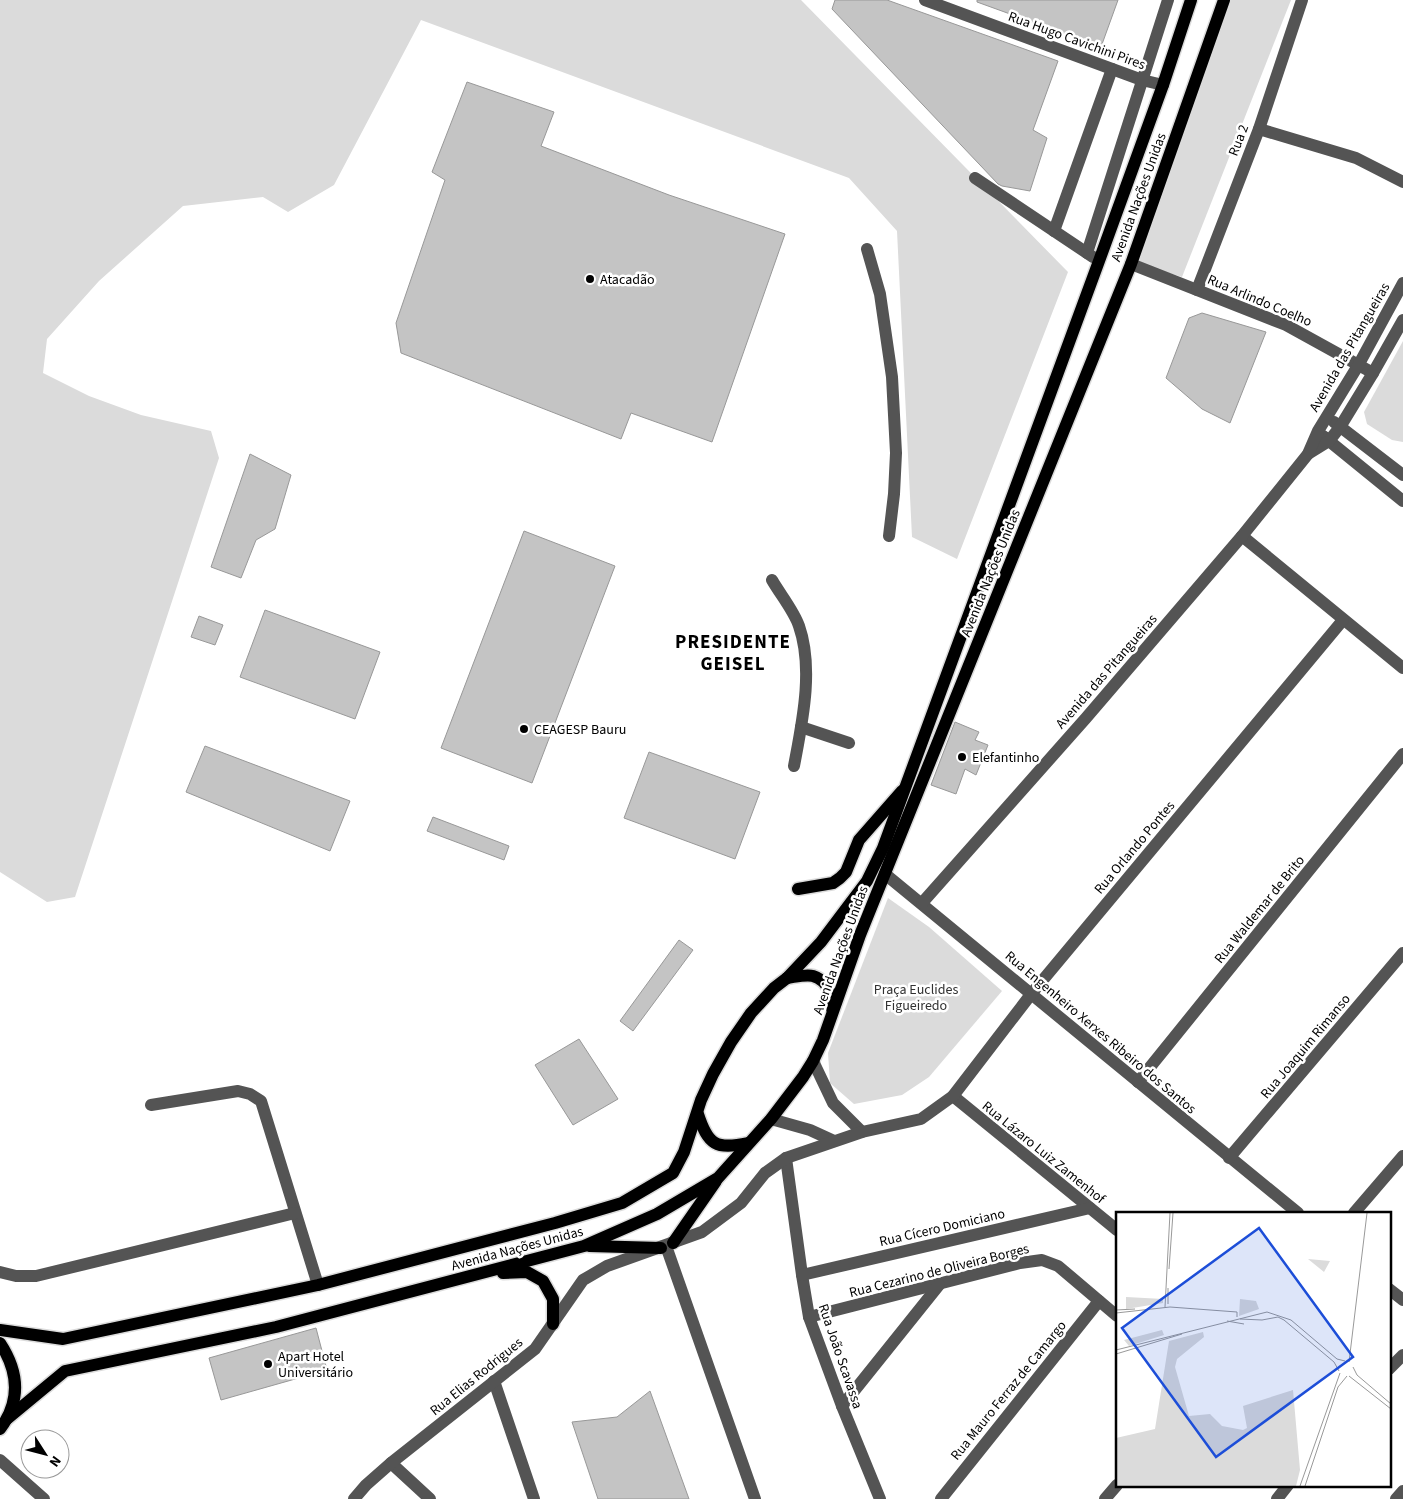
<svg xmlns="http://www.w3.org/2000/svg" width="1403" height="1499" font-family="'Source Sans 3',sans-serif">
	<style>
		.green { fill: #dbdbdb }
		.building { fill: #c4c4c4; stroke: #989898 }
		.lines { fill: none; stroke-linecap: round; stroke-linejoin: round }
		.major-casing { stroke: #dbdbdb; stroke-width: 15 }
		.minor { stroke: #545454; stroke-width: 12 }
		.major { stroke: #000; stroke-width: 12 }
		.poi-dot { fill: #000; stroke: #fff; stroke-width: 2 }
		.labels { text-anchor: middle; stroke-width: 5; stroke-linejoin: round; paint-order: stroke }
		.street-label { font-size: 14px; fill: #000; stroke: #fff }
		.poi-label { font-size: 14px; fill: #000; stroke: #fff; text-anchor: start }
		.park-label { font-size: 14px; fill: #323232; stroke: #fff }
		.district-label { font-size: 19px; font-weight: bold; letter-spacing: 1px; fill: #000; stroke: #fff }
		.inset-road { fill: none; stroke: #999; stroke-width: 1 }
		.view { fill: #1d4ed8; fill-opacity: 0.15; stroke: #1d4ed8; stroke-width: 2.5 }
		.inset-edge { fill: none; stroke: #000; stroke-width: 2.5 }
	</style>
	<rect width="100%" height="100%" fill="#fff"/>
	<g class="green">
		<polygon points="0,0 801,0 1068,272 957,559 912,537 897,231 849,178 421,20 334,185 288,212 263,197 183,206 99,281 47,339 43,373 89,396 141,415 211,431 219,458 75,897 47,902 0,872"/>
		<polygon points="1229,0 1291,0 1182,277 1136,263"/>
		<polygon points="1403,341 1403,442 1392,440 1367,424 1364,412"/>
		<polygon points="888,898 929,927 1002,991 929,1077 902,1095 854,1104 830,1083 828,1053"/>
	</g>
	<g class="building">
		<polygon points="835,0 887,0 1058,61 1033,130 1047,138 1030,191 1002,186 998,184 832,9"/>
		<polygon points="977,0 1118,0 1101,47 977,2"/>
		<polygon points="467,82 554,112 541,146 669,195 785,234 712,442 631,413 621,439 401,353 396,323 445,180 432,172"/>
		<polygon points="1202,313 1266,332 1230,423 1202,409 1166,378 1189,318"/>
		<polygon points="250,454 291,475 275,529 256,540 241,578 211,567"/>
		<polygon points="524,531 615,566 532,783 441,748"/>
		<polygon points="265,610 380,652 355,719 240,677"/>
		<polygon points="199,616 223,625 215,645 191,637"/>
		<polygon points="955,722 979,732 975,740 988,745 976,775 965,769 956,794 931,785"/>
		<polygon points="205,746 350,801 330,851 186,792"/>
		<polygon points="649,752 760,792 735,859 624,818"/>
		<polygon points="433,817 509,846 504,860 427,831"/>
		<polygon points="679,940 693,950 633,1031 620,1021"/>
		<polygon points="579,1039 618,1099 573,1125 535,1065"/>
		<polygon points="316,1328 327,1370 221,1400 209,1358"/>
		<polygon points="650,1391 689,1499 598,1499 572,1422 617,1417"/>
	</g>
	<g class="lines">
		<g class="major-casing">
			<g id="major">
				<polyline points="798,889 833,883 840,878 846,872 859,840 902,791"/>
				<path d="M787,978C795,977 806,974 813,976C829,981 832,995 832,1009"/>
				<path d="M698,1114C708,1145 716,1150 748,1143"/>
				<polyline points="673,1243 716,1181"/>
				<polyline points="589,1246 661,1248"/>
				<polyline points="503,1273 527,1272 543,1281 553,1299 553,1324"/>
				<polyline points="0,1330 63,1339 318,1285 555,1223 622,1203 673,1173 684,1152 701,1100 713,1074 731,1042 751,1013 774,988 787,978 821,942 867,881 883,848 1099,261 1163,85 1191,0"/>
				<path d="M0,1343C19,1372 21,1401 0,1429"/>
				<polyline points="7,1419 65,1371 276,1327 584,1246 657,1214 718,1178 771,1119 803,1077 813,1061 823,1040 860,935 1131,264 1224,0"/>
			</g>
		</g>
		<g class="minor">
			<polyline points="925,0 1142,80 1163,85"/>
			<polyline points="1259,129 1356,158 1403,182"/>
			<polyline points="975,178 1093,257"/>
			<polyline points="1054,231 1112,69"/>
			<polyline points="867,249 880,294 892,377 896,453 894,494 889,536"/>
			<polyline points="1087,253 1168,0"/>
			<polyline points="1131,264 1286,325 1373,373"/>
			<polyline points="1197,290 1259,129 1302,0"/>
			<polyline points="1334,422 1403,475"/>
			<polyline points="1323,436 1403,501"/>
			<polyline points="1308,454 1329,441 1340,427 1373,373 1403,320"/>
			<polyline points="1242,536 1403,668"/>
			<path d="M772,580C780,594 794,611 799,626C814,669 802,723 794,766"/>
			<polyline points="801,727 849,743"/>
			<polyline points="885,874 1298,1213"/>
			<polyline points="922,903 1086,718 1242,536 1308,454 1318,431 1359,364 1403,283"/>
			<polyline points="813,1061 833,1103 862,1132"/>
			<polyline points="1138,1082 1403,754"/>
			<polyline points="953,1096 1117,1230"/>
			<polyline points="151,1105 238,1091 250,1094 261,1101 318,1285"/>
			<polyline points="771,1119 810,1130 834,1141"/>
			<polyline points="786,1158 802,1275 809,1317 842,1406 880,1499"/>
			<polyline points="1229,1158 1403,953"/>
			<polyline points="1354,1213 1403,1156"/>
			<polyline points="666,1246 755,1499"/>
			<polyline points="0,1272 16,1276 36,1276 295,1213"/>
			<polyline points="802,1275 1090,1208"/>
			<polyline points="1389,1289 1403,1300"/>
			<polyline points="809,1317 1020,1263 1042,1260 1058,1266 1117,1316"/>
			<polyline points="1389,1369 1403,1355"/>
			<polyline points="494,1381 534,1499"/>
			<polyline points="842,1406 939,1285"/>
			<polyline points="0,1460 44,1499"/>
			<polyline points="391,1463 430,1499"/>
			<polyline points="354,1499 366,1485 391,1463 535,1349 583,1280 607,1266 702,1232 741,1203 765,1173 786,1158 862,1132 921,1119 953,1096 1032,993 1343,620"/>
			<polyline points="941,1499 1099,1301"/>
			<polyline points="1105,1499 1117,1485"/>
			<polyline points="1277,1499 1288,1485"/>
			<polyline points="1396,1499 1403,1491"/>
		</g>
		<use href="#major" class="major"/>
	</g>
	<g class="poi-dot">
		<circle cx="590" cy="279" r="5"/>
		<circle cx="524" cy="729" r="5"/>
		<circle cx="962" cy="757" r="5"/>
		<circle cx="268" cy="1364" r="5"/>
	</g>
	<g class="labels">
		<g class="street-label">
			<text transform="translate(1077 40) rotate(20)" y="5">Rua Hugo Cavichini Pires</text>
			<text transform="translate(1238 140) rotate(-69)" y="5">Rua 2</text>
			<text transform="translate(1138 197) rotate(-70)" y="5">Avenida Nações Unidas</text>
			<text transform="translate(1260 300) rotate(23)" y="5">Rua Arlindo Coelho</text>
			<text transform="translate(1349 347) rotate(-60)" y="5">Avenida das Pitangueiras</text>
			<text transform="translate(990 573) rotate(-68)" y="5">Avenida Nações Unidas</text>
			<text transform="translate(1106 671) rotate(-49)" y="5">Avenida das Pitangueiras</text>
			<text transform="translate(1134 847) rotate(-50)" y="5">Rua Orlando Pontes</text>
			<text transform="translate(1259 909) rotate(-51)" y="5">Rua Waldemar de Brito</text>
			<text transform="translate(840 950) rotate(-70)" y="5">Avenida Nações Unidas</text>
			<text transform="translate(1101 1032) rotate(40)" y="5">Rua Engenheiro Xerxes Ribeiro dos Santos</text>
			<text transform="translate(1305 1046) rotate(-50)" y="5">Rua Joaquim Rimanso</text>
			<text transform="translate(1044 1152) rotate(39)" y="5">Rua Lázaro Luiz Zamenhof</text>
			<text transform="translate(942 1227) rotate(-13)" y="5">Rua Cícero Domiciano</text>
			<text transform="translate(517 1248) rotate(-15)" y="5">Avenida Nações Unidas</text>
			<text transform="translate(939 1270) rotate(-14)" y="5">Rua Cezarino de Oliveira Borges</text>
			<text transform="translate(841 1356) rotate(71)" y="5">Rua João Scavassa</text>
			<text transform="translate(476 1376) rotate(-39)" y="5">Rua Elias Rodrigues</text>
			<text transform="translate(1008 1390) rotate(-51)" y="5">Rua Mauro Ferraz de Camargo</text>
		</g>
		<g class="poi-label">
			<text x="600" y="284">Atacadão</text>
			<text x="534" y="734">CEAGESP Bauru</text>
			<text x="972" y="762">Elefantinho</text>
			<text x="278" y="1361">Apart Hotel<tspan x="278" dy="16">Universitário</tspan></text>
		</g>
		<g class="park-label">
			<text x="916" y="994">Praça Euclides<tspan x="916" dy="16">Figueiredo</tspan></text>
		</g>
		<g class="district-label">
			<text x="733" y="648">PRESIDENTE<tspan x="733" dy="22">GEISEL</tspan></text>
		</g>
	</g>
	<g transform="translate(1116 1212)">
		<rect width="275" height="275" fill="#fff"/>
		<path d="M192,47L214,49L208,60ZM10,85L47,87V91L10,97ZM124,87L140,89L143,97L123,104ZM46,118L48,123L13,134L8,128ZM87,120L88,125L61,147L59,155L73,204L94,202L106,214L127,218L131,216L127,194L177,178L184,258L180,274H0V226L39,217L53,129Z" fill="#dbdbdb"/>
		<path class="inset-road" d="M53,57L57,1M52,92V76M49,95L54,1M0,98L19,97M0,101L54,95L121,100V105M124,107L146,108L162,105L168,108L218,150L223,159M111,109L128,112M0,138L151,100L175,108L221,147L229,149M0,142L66,122M233,150L251,1M237,155L241,163L275,192M233,164L275,197M184,274L224,161M189,274L222,175L231,164"/>
		<path class="view" d="M143,16L237,145L100,245L6,116Z"/>
		<rect width="275" height="275" class="inset-edge"/>
	</g>
	<g transform="translate(45 1454) rotate(126)"><circle r="24" fill="#ffffff" stroke="#999999"/>
	<path d="M0-4L9 19L0 12L-9 19Z" fill="#000000"/>
	<text y="-8" font-size="14" font-weight="bold" text-anchor="middle" fill="#000000">N</text>
	</g>
</svg>
